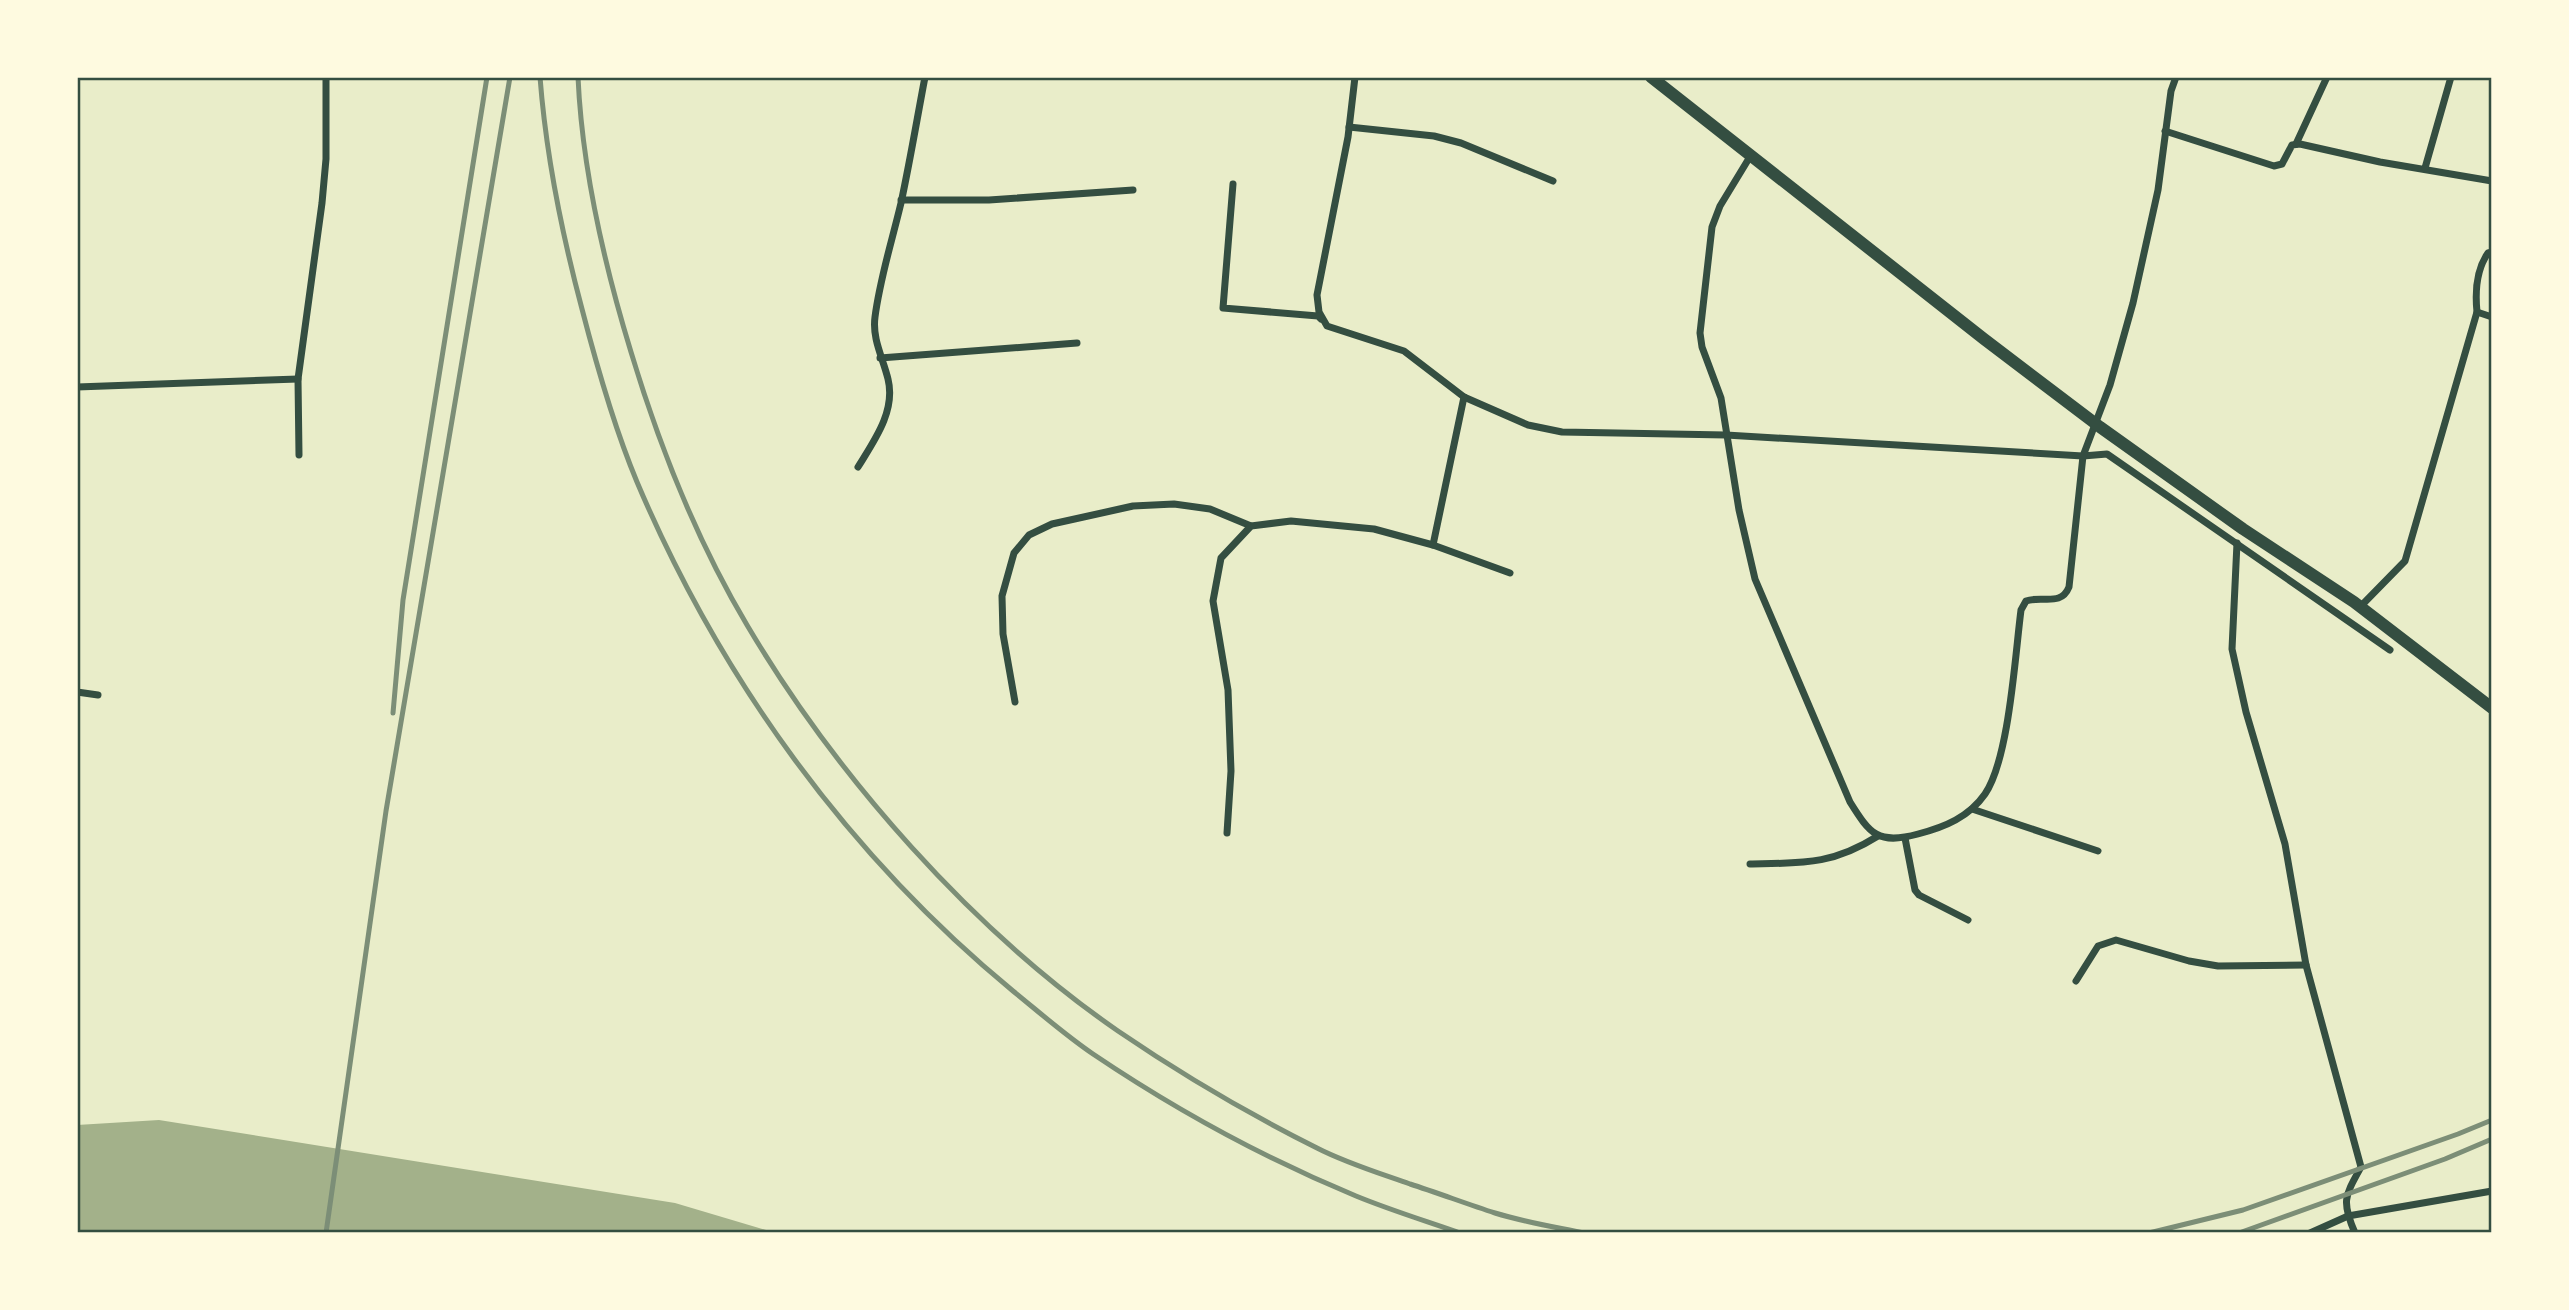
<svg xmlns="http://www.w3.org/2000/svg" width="2569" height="1310" font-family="'Titillium Web',sans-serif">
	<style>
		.water { fill: #a3b18a }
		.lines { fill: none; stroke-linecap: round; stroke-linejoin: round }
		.minor { stroke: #344e41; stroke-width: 7 }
		.tertiary { stroke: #344e41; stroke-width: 12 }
		.rail { stroke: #7c8e77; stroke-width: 5 }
		.neatline { fill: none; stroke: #344e41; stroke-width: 2.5 }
	</style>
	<rect width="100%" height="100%" fill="#e9edc9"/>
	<polygon class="water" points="159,1120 675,1203 776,1233 77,1233 77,1125"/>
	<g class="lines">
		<g class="minor">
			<polyline points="1355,77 1348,137 1317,295 1319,312 1327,326 1404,351 1464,397 1528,425 1562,432 1726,435 2083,456 2107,454 2390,650"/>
			<polyline points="1349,127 1434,136 1461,143 1553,181"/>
			<polyline points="2165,131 2274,166 2282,164 2292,145 2300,144 2380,162 2492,181"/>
			<polyline points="2296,144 2327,77"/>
			<path d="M1751,155L1720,206L1712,227L1700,333L1702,347L1721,398L1739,510L1755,579L1850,802C1870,834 1878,845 1918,834C1945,827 1969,817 1985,794C2009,759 2015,656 2021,610L2026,601C2042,595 2061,607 2069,587L2083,456L2110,385L2133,303L2158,190L2171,91L2176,77"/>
			<polyline points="2425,168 2451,77"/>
			<polyline points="1233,184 1223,308 1318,316 1321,319"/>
			<polyline points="901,200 989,200 1133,190"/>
			<polyline points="2477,312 2492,317"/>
			<polyline points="880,358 1077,343"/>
			<polyline points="77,387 298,379"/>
			<polyline points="299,455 298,379 322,203 326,159 326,77"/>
			<path d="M858,467C874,441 896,411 888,379C883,358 872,339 875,317C880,278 892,241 901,203C910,161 917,119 925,77"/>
			<path d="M2237,543L2232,649L2246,712L2285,844L2306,965L2361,1167C2345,1196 2341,1201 2355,1233"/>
			<polyline points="1433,545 1464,397"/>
			<path d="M2360,607L2405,561L2477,312C2475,292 2476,270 2488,253L2492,252"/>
			<polyline points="77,692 98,695"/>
			<polyline points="1015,702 1003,634 1002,596 1014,553 1029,535 1052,524 1133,506 1174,504 1210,509 1251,526"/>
			<polyline points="1972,809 2098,851"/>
			<polyline points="1227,833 1231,771 1228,690 1213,601 1221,558 1251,526 1291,521 1374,529 1433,545 1510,573"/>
			<polyline points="1905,838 1915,890 1919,895 1968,920"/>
			<path d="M1750,864C1803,863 1832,865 1878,836"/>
			<polyline points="2076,981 2098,946 2116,940 2189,961 2218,966 2306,965"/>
			<polyline points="2310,1233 2348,1216 2492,1191"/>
		</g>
		<polyline class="tertiary" points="1651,77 1984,339 2100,427 2243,529 2354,602 2492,708"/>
		<g class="rail">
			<path d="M540,77C546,155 562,234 582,309C597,367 614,427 637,482C720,678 848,855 1013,991C1039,1012 1065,1035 1093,1054C1176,1110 1264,1158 1356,1196C1390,1210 1426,1221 1460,1233"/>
			<path d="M578,77C582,167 605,267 631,352C659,445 697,541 747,625C837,777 972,930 1118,1031C1181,1074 1249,1114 1317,1148C1346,1163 1379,1173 1410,1184C1438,1193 1467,1204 1495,1213C1524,1222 1555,1227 1584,1233"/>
			<polyline points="393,713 403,600 487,77"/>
			<polyline points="326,1233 386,811 510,77"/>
			<polyline points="2149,1233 2243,1210 2458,1134 2492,1120"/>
			<polyline points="2239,1233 2445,1159 2492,1139"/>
		</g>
	</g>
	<rect width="2569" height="1310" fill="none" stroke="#fefae0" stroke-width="158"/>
	<rect x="79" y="79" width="2411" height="1152" class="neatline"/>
</svg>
